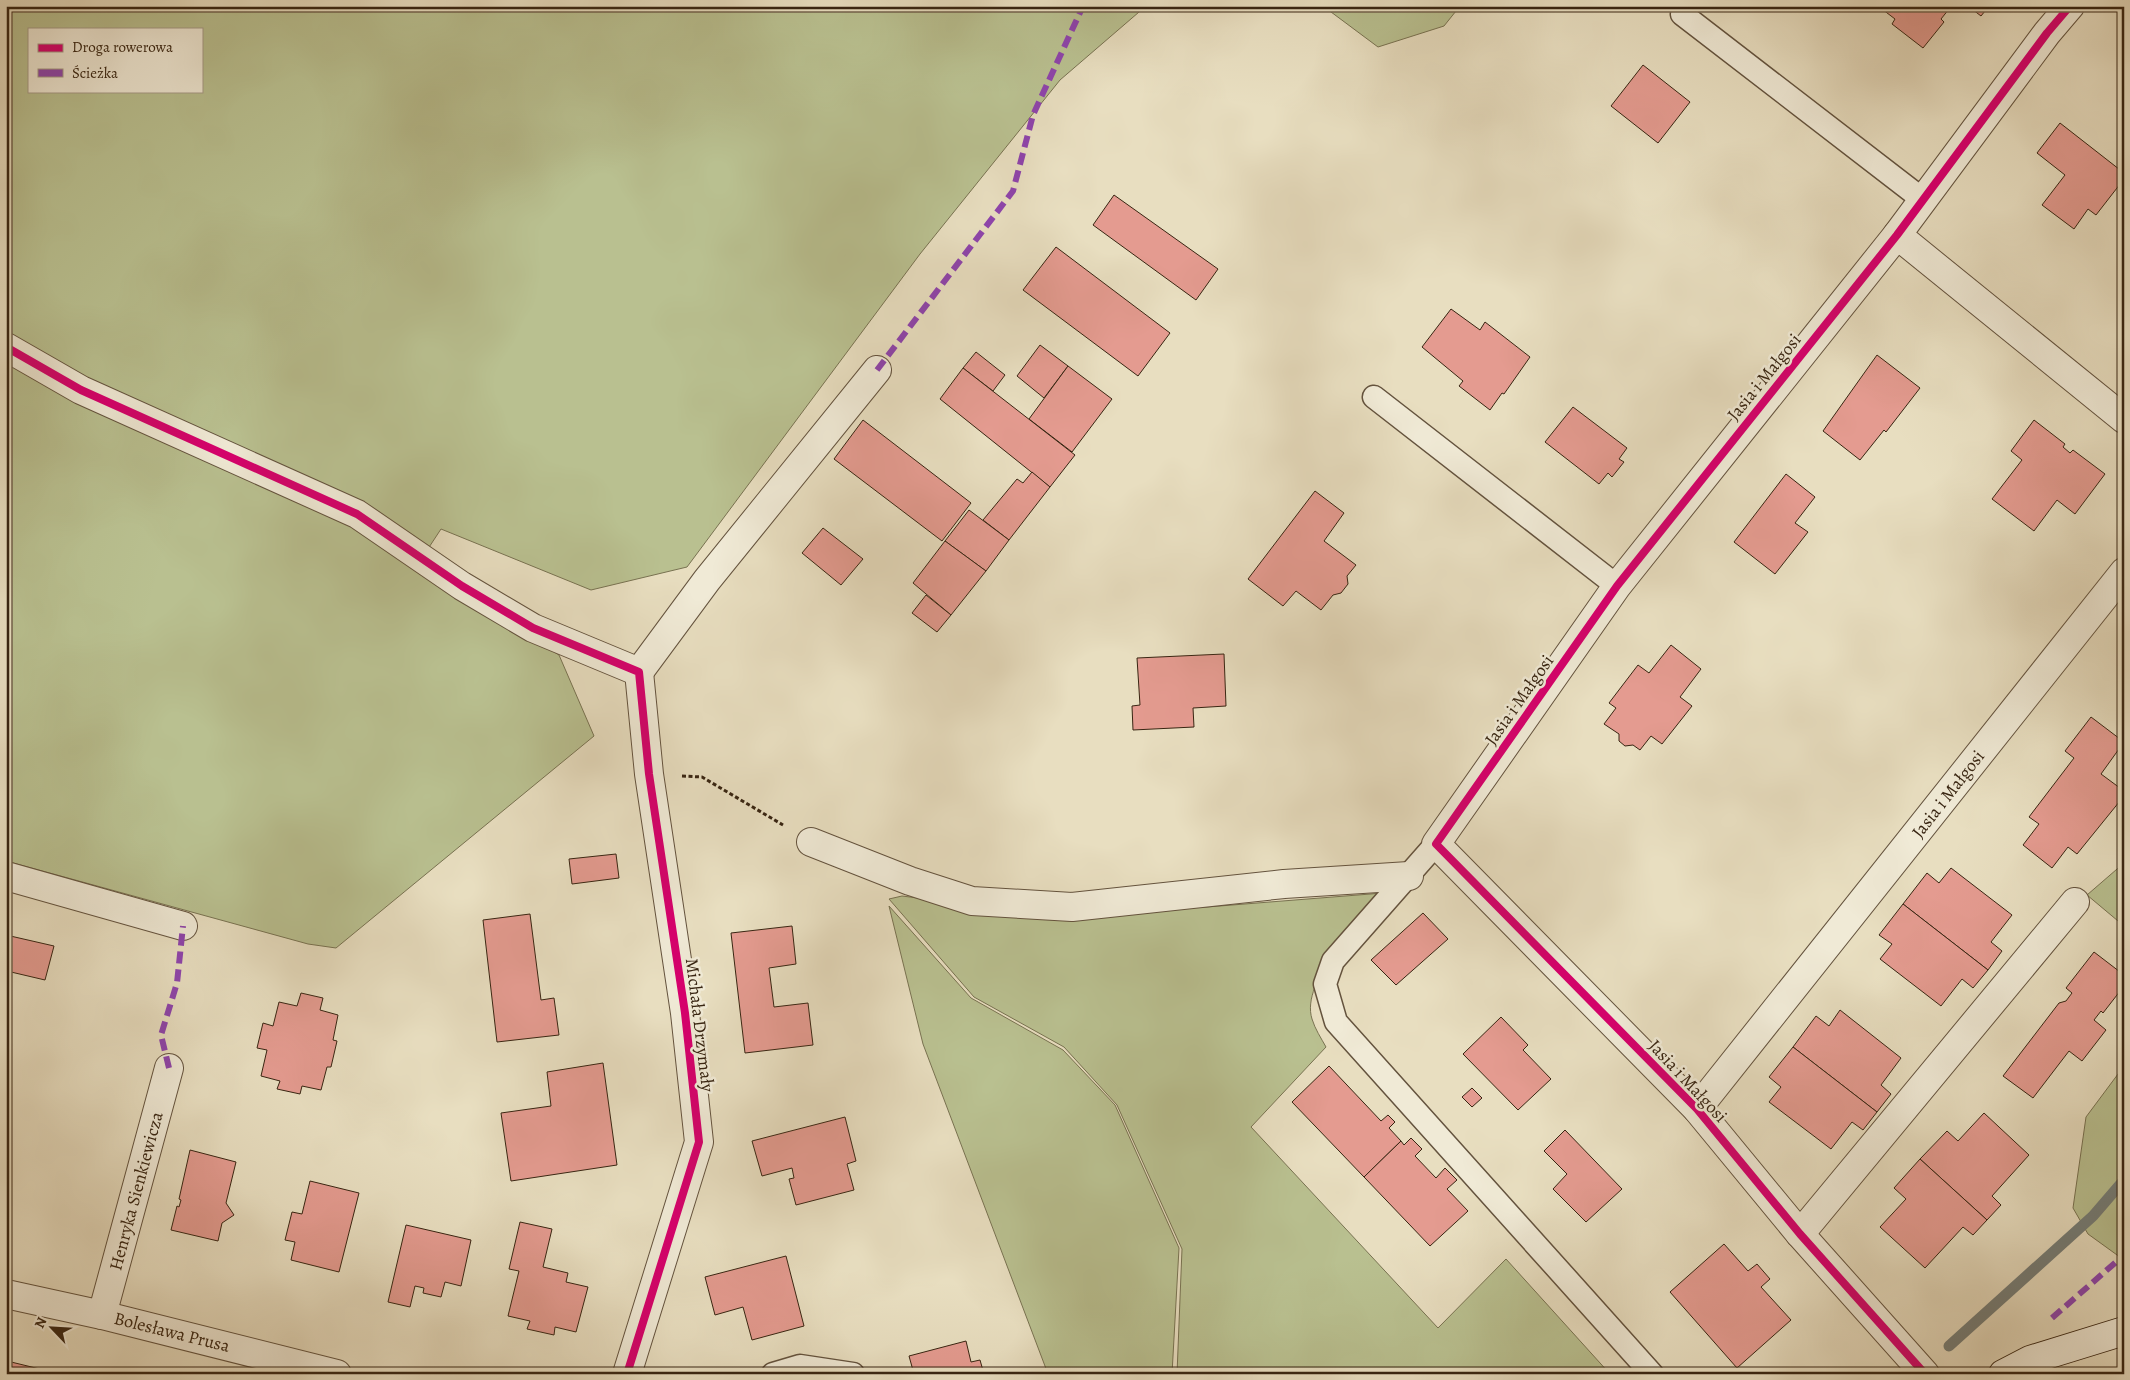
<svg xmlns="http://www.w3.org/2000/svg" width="2130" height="1380" font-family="Alegreya,serif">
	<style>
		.green { fill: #b9c090; stroke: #787251; fill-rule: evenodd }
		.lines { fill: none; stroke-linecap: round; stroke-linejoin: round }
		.stream { stroke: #757e79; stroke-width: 11 }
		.building { fill: #e49b90; stroke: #382512 }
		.lane-casing { stroke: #64533e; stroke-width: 25 }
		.street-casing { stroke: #64533e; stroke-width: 30 }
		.secondary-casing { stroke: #382512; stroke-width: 30 }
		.path { stroke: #382512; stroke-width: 3; stroke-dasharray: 4 2.5; stroke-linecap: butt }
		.lane { stroke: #f0ead6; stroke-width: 22 }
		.street { stroke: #f0ead6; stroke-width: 28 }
		.secondary { stroke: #f0ead6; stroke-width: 28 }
		.quiet { stroke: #8e44ad; stroke-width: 6; stroke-dasharray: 12 6; stroke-linecap: butt }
		.cycleway-casing { stroke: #f0ead6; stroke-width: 11 }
		.cycleway { stroke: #d6006c; stroke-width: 8 }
		.labels { text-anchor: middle; stroke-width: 5; stroke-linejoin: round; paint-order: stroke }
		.street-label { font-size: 18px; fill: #382512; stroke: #f0ead6 }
	</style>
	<rect width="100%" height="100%" fill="#e8dec0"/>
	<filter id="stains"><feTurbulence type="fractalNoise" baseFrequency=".004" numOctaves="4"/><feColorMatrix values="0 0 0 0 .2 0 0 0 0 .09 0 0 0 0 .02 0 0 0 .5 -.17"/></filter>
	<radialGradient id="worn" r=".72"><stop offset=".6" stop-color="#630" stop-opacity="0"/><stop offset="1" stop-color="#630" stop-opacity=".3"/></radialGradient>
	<g class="green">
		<path d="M6,6H1146L1060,80L920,254L687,567L591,590L441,529L418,564L559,655L594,736L336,948L308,944L6,861ZM29,29H201V91H29Z"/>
		<polygon points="1323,6 1460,6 1444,26 1378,47"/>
		<polygon points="2124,863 2124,926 2087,895"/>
		<path d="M1383,893C1360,922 1300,981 1312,1019C1315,1029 1321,1038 1326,1047L1251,1127L1438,1328L1506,1259L1610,1374H1177L1182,1249L1117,1105L1064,1047L974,997L889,899L902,896L1037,913L1207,907Z"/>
		<polygon points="889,906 971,998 1063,1050 1115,1105 1179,1248 1172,1374 1048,1374 923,1044"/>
		<polygon points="2124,1066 2124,1260 2088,1234 2073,1208 2086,1117"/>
	</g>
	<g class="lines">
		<polyline class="stream" points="1949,1346 2093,1216 2124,1180"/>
	</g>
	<g class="building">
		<polygon points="1878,6 1957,6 1953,11 1949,9 1941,19 1944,22 1923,48 1892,24 1895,19"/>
		<polygon points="1968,6 1989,6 1981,16"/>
		<polygon points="1643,65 1690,102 1658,143 1611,106"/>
		<polygon points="2060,123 2124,173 2124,179 2096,215 2088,209 2074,229 2042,205 2065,175 2037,153"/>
		<polygon points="1114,195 1218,269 1196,300 1093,225"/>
		<polygon points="1056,247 1170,333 1138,376 1023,290"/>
		<polygon points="1451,309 1480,330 1485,322 1530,357 1504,394 1502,393 1490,410 1459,386 1463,381 1422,347"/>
		<polygon points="1040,345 1068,366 1044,398 1017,376"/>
		<polygon points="976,352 1005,375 993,391 963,368"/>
		<polygon points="1877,355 1920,388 1886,432 1884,430 1860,460 1823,431"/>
		<polygon points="1068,366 1112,399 1072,452 1029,419"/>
		<polygon points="963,368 1075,455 1050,487 940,399"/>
		<polygon points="1573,407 1627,448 1619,459 1624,462 1612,477 1608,473 1599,484 1545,442"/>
		<polygon points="863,420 971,503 942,541 834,459"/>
		<polygon points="2034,420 2065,444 2063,447 2070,453 2073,450 2105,474 2075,514 2057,500 2034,531 1992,499 2022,460 2011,451"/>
		<polygon points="1032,472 1050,487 1009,540 983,520 1017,479 1023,483"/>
		<polygon points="1786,474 1815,497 1795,523 1808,532 1775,574 1734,542"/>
		<polygon points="1315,491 1344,513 1324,541 1356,565 1347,576 1348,584 1341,593 1333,595 1321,610 1296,591 1283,606 1248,579"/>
		<polygon points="969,510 1009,540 986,571 945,541"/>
		<polygon points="823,528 863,559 841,585 802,553"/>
		<polygon points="945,541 986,571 951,615 913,583"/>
		<polygon points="926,595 951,615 937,632 912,613"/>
		<polygon points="1671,645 1701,669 1680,697 1692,706 1662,744 1651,736 1640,750 1633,745 1625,746 1619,741 1619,734 1604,724 1616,708 1609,703 1638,665 1649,673"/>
		<polygon points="1224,654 1226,706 1193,708 1194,727 1133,730 1132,706 1140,705 1137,658"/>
		<polygon points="2091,717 2124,742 2101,774 2124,791 2124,796 2077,854 2068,847 2052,868 2023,845 2039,824 2029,817 2074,758 2065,751"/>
		<polygon points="616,854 619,878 572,884 569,859"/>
		<polygon points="1951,868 2012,915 1991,942 2002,951 1988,970 1903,904 1927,873 1939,883"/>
		<polygon points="1903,904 1988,970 1973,988 1962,979 1941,1006 1880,959 1892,944 1879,935"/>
		<polygon points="1423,913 1448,939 1396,985 1371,960"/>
		<polygon points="530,914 541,1000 554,998 559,1035 497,1042 483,920"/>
		<polygon points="792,926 796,964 769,968 774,1007 808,1003 813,1045 745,1053 731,933"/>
		<polygon points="6,935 54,946 45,980 11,972 6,976"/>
		<polygon points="2094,952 2124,975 2124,986 2103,1013 2101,1011 2094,1020 2106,1030 2082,1061 2069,1051 2033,1098 2003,1076 2059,1003 2066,1001 2072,993 2066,988"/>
		<polygon points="301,993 323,998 320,1010 338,1015 333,1040 337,1041 331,1067 327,1067 321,1090 302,1086 300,1094 277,1089 280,1081 261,1076 267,1050 257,1048 263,1023 273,1026 279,1002 297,1006"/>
		<polygon points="1840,1010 1901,1058 1881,1085 1891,1094 1877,1112 1793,1047 1816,1016 1829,1026"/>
		<polygon points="1501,1017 1528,1045 1523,1050 1551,1079 1518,1110 1463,1054"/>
		<polygon points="1793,1047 1877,1112 1863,1130 1852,1122 1831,1149 1769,1102 1781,1087 1769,1077"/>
		<polygon points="603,1063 617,1165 511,1181 501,1113 551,1106 547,1072"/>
		<polygon points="1329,1066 1381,1121 1388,1115 1395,1122 1389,1128 1401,1141 1364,1177 1292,1102"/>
		<polygon points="1472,1088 1482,1098 1472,1107 1462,1097"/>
		<polygon points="1984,1113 2029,1155 1992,1196 2001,1205 1987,1220 1920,1159 1947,1131 1958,1141"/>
		<polygon points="845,1117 856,1161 847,1164 854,1190 796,1205 789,1179 794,1178 792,1168 762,1176 752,1141"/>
		<polygon points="1565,1130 1622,1189 1586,1222 1553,1189 1567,1174 1544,1151"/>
		<polygon points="1411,1138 1422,1149 1415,1156 1436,1178 1445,1168 1457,1180 1447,1189 1468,1211 1430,1246 1364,1177 1401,1141 1404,1145"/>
		<polygon points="190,1150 236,1162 226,1203 234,1215 222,1223 218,1241 171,1230 177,1206 179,1207 181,1200 179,1199"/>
		<polygon points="1920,1159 1987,1220 1973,1235 1963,1227 1925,1268 1880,1227 1906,1199 1894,1188"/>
		<polygon points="310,1181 359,1193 339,1272 291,1260 295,1242 285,1240 292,1212 302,1214"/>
		<polygon points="520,1222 552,1229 543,1267 568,1273 566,1282 588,1287 576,1332 555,1327 554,1335 527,1329 530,1321 508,1316 519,1271 509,1269"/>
		<polygon points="406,1225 471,1240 461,1286 445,1282 441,1297 423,1293 424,1288 415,1286 410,1307 388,1302"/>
		<polygon points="1724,1244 1748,1271 1757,1264 1770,1279 1761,1287 1791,1320 1737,1368 1670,1292"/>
		<polygon points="786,1256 804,1326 752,1340 743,1307 715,1315 705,1277"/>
		<polygon points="966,1341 971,1362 980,1360 984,1374 914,1374 909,1356"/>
		<polygon points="7,1361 44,1370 44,1374 6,1374"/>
	</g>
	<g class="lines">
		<g class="lane-casing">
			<g id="lane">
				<polyline points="1682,14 1922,199"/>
				<polyline points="1374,397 1617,586"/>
				<polyline points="1436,844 1333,961 1325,984 1336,1022 1652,1374"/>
				<polyline points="773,1374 800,1366 853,1374"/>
			</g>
		</g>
		<g class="street-casing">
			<g id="street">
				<polyline points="1897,235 2124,419"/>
				<polyline points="6,347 81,390 357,514 462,586 533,628 639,672"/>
				<polyline points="639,672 707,580 877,370"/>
				<polyline points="811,842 910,881 972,901 1072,907 1284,884 1409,876"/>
				<polyline points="6,876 183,926"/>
				<polyline points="1697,1109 2124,572"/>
				<polyline points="1800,1234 2075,902"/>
				<polyline points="6,1294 102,1315 337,1374"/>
				<polyline points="102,1315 169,1068"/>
				<polyline points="627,1374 699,1142 685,1013 649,774 639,672"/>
				<polyline points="1925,1374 1800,1234 1697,1109 1436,844 1617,586 1897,235 2047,33 2070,6"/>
			</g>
		</g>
		<g class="secondary-casing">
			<polyline id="secondary" points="2003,1374 2030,1360 2124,1331"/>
		</g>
		<polyline class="path" points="682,776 702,777 783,825"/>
		<use href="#lane" class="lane"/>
		<use href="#street" class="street"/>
		<use href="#secondary" class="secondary"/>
		<g class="quiet">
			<polyline points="877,370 1013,191 1033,115 1083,6"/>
			<polyline points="169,1068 161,1035 177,983 183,926"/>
			<polyline points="2052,1318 2124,1255"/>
		</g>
		<g class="cycleway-casing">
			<g id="cycleway">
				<polyline points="6,347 81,390 357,514 462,586 533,628 639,672 649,774 685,1013 699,1142 627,1374"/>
				<polyline points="1925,1374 1800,1234 1697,1109 1436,844 1617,586 1897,235 2047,33 2070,6"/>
			</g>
		</g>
		<use href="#cycleway" class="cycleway"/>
	</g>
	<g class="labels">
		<g class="street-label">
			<text transform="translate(1764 377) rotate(-51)" y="6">Jasia i Małgosi</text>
			<text transform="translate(1519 700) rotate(-55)" y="6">Jasia i Małgosi</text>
			<text transform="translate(1948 794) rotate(-52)" y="6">Jasia i Małgosi</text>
			<text transform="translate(700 1025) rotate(83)" y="6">Michała Drzymały</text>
			<text transform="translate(1688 1081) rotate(47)" y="6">Jasia i Małgosi</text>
			<text transform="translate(136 1191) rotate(-75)" y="6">Henryka Sienkiewicza</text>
			<text transform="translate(172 1332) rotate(14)" y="6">Bolesława Prusa</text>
		</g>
	</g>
	<rect width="2130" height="1380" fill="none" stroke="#e8dec0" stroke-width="25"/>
	<rect x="8" y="8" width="2115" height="1365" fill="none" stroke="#382512" stroke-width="2.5"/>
	<rect x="12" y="12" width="2105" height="1355" fill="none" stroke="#382512"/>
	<rect x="28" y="28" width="175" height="65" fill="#f0ead6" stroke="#a69b88"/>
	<rect x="38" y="44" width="25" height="8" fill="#d6006c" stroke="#a69b88"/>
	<text x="72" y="52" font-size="15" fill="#382512">Droga rowerowa</text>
	<rect x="38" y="69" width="25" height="8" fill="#8e44ad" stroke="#a69b88"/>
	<text x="72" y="78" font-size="15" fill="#382512">Ścieżka</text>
	<g transform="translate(52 1328) rotate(295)" stroke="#f0ead6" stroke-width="4" paint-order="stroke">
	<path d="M0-4L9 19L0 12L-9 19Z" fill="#382512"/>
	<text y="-8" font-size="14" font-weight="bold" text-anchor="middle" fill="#382512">N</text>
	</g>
	<rect width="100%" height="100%" filter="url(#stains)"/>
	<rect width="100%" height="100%" fill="url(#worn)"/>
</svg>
